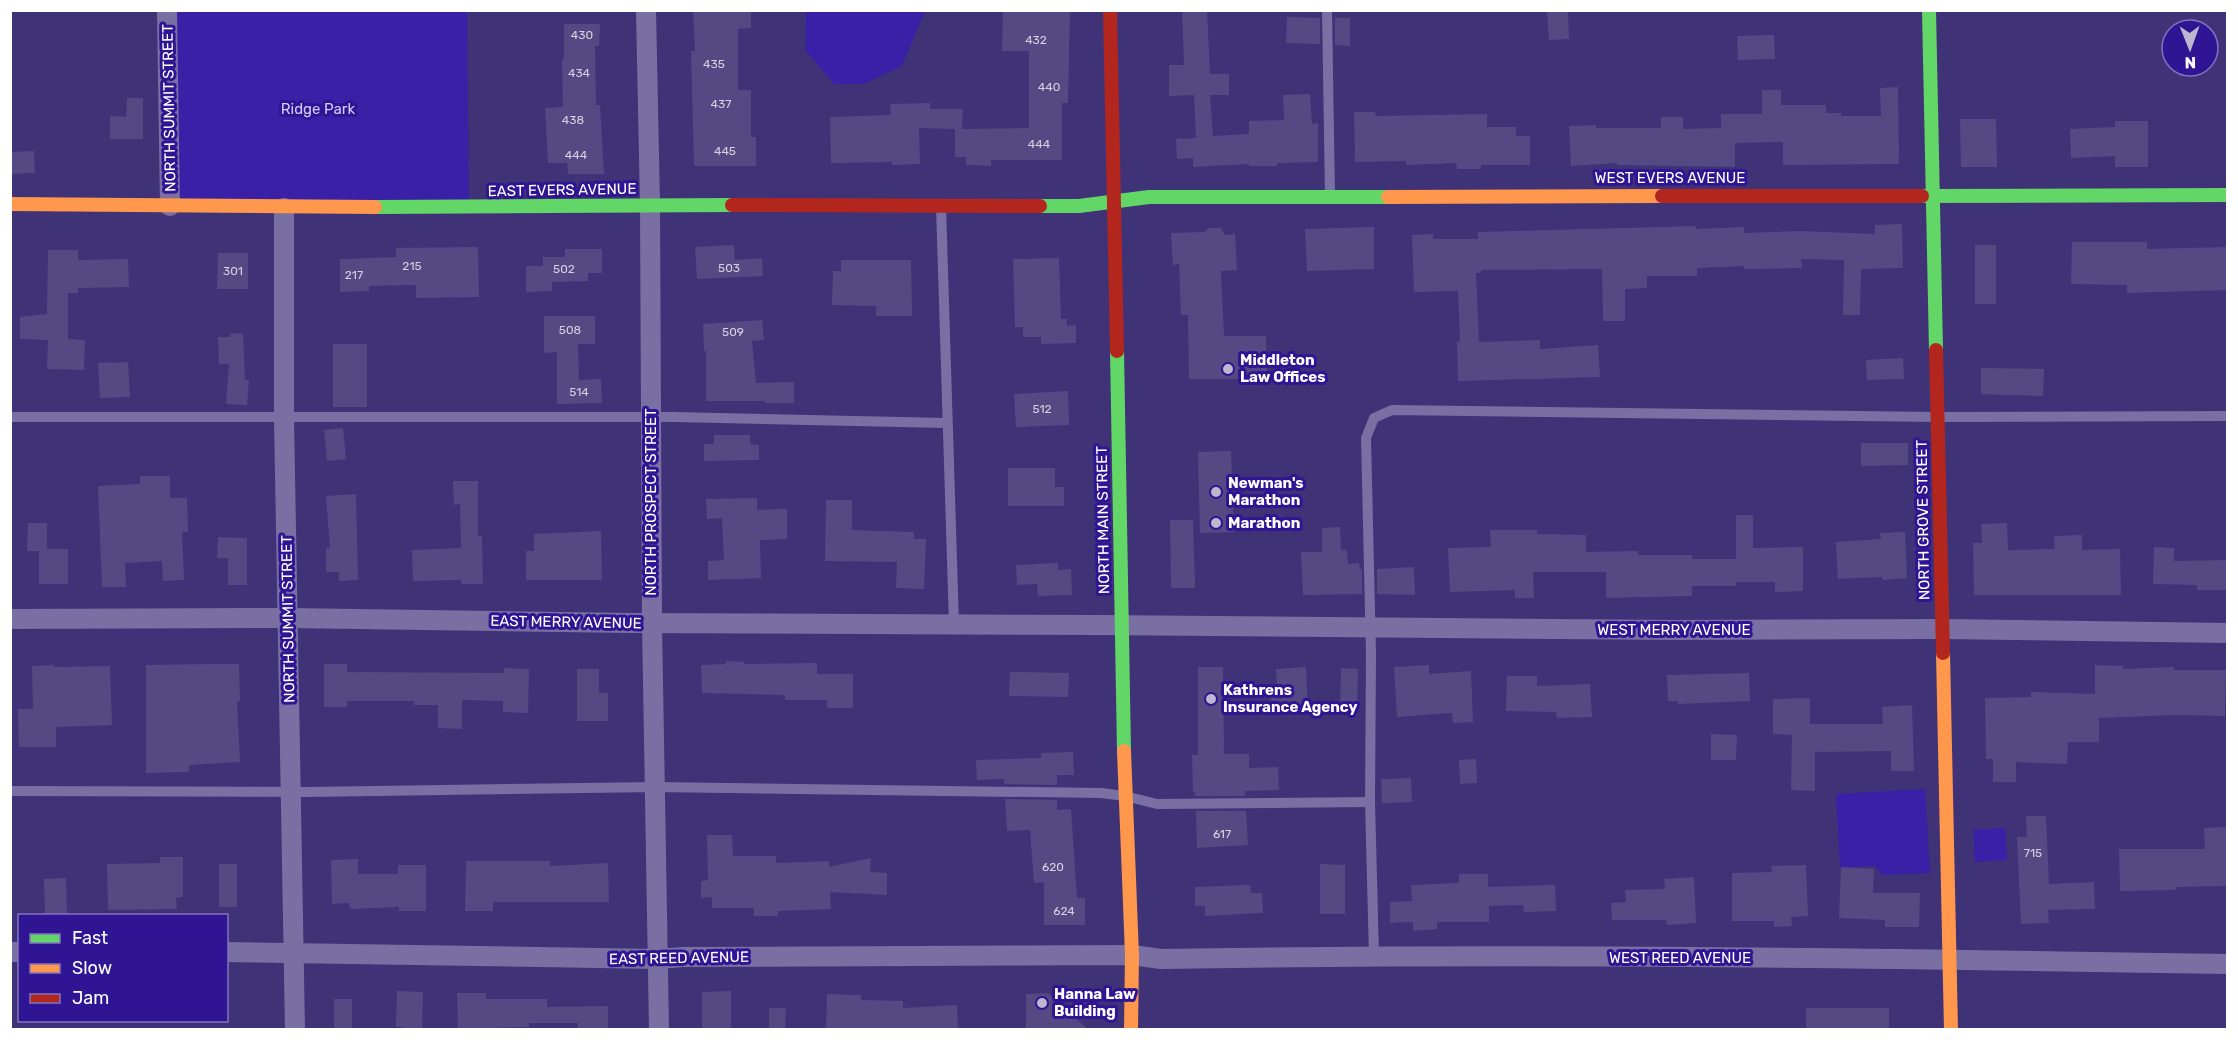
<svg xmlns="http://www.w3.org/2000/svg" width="2238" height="1040" font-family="Rubik,sans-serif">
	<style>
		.green { fill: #3a20a7 }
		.building { fill: #554983 }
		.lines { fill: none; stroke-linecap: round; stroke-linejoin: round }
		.lane { stroke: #7a6fa2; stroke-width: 10 }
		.street { stroke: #7a6fa2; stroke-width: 20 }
		.fast { stroke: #63d668; stroke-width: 14 }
		.slow { stroke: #ff974d; stroke-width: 14 }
		.jam { stroke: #b3261e; stroke-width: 14 }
		.poi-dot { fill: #bcb7cf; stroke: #2f1594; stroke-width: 2 }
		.labels { text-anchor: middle; stroke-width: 6; stroke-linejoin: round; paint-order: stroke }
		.number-label { font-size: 12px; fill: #d4d2e0 }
		.street-label { font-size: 15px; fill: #fff; stroke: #2f1594 }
		.park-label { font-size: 15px; fill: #d5cbfc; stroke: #2f1594 }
		.poi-label { font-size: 15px; font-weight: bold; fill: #fff; stroke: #2f1594; text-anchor: start }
	</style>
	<rect width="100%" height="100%" fill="#403277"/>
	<g class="green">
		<polygon points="167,11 467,11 469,207 170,206"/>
		<polygon points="806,11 806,10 925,11 902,66 864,84 834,84 805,50"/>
		<polygon points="1925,789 1930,873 1882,875 1875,866 1840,868 1836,794"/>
		<polygon points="2005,828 2007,860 1975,862 1973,830"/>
	</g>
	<g class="building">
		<polygon points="693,10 751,10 751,28 738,29 738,90 751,90 751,137 756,137 756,166 694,166 691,51 695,51"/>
		<polygon points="1003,10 1070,10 1068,103 1062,103 1062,160 991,160 991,166 966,165 966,157 955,157 955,129 919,128 920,164 892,165 892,162 831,163 830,117 891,115 890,104 930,103 930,109 963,109 962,129 1029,128 1029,51 1002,51"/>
		<polygon points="1182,10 1207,10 1210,74 1229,74 1229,95 1210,95 1213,136 1249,134 1249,121 1284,120 1283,95 1310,94 1312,124 1318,123 1318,162 1277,163 1277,166 1249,166 1249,164 1193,167 1193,158 1177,159 1176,139 1196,138 1194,95 1169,96 1169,65 1184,65"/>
		<polygon points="1547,10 1568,10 1569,39 1549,40"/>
		<polygon points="1287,17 1320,18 1320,44 1286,43"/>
		<polygon points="1335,18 1350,18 1350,46 1335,45"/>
		<polygon points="564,24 600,24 599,46 595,46 596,105 600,105 604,174 568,174 567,163 548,163 545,108 563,107 562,59 564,59"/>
		<polygon points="1774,35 1775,59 1738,60 1737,36"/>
		<polygon points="1898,87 1899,164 1783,165 1783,142 1735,143 1735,167 1617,165 1617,163 1571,166 1569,126 1596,125 1596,128 1661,128 1661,117 1683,117 1683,129 1721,128 1721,114 1762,114 1762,90 1781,90 1781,105 1826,105 1826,113 1841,113 1841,116 1881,116 1880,88"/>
		<polygon points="127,98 143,98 143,139 110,139 110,116 126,117"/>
		<polygon points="1354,112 1375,112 1376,116 1487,114 1487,127 1516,127 1516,136 1530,136 1530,165 1481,165 1481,169 1457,169 1456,163 1406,165 1406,161 1355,162"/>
		<polygon points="1960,119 1996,119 1997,167 1961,167"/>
		<polygon points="2115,121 2148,121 2148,167 2115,167 2115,156 2071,158 2070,129 2115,127"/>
		<polygon points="34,151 35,173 10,174 10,152"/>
		<polygon points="1902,224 1903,268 1861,269 1860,315 1843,315 1844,260 1801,259 1802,268 1744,269 1744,266 1697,268 1697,276 1647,276 1647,288 1625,289 1625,321 1603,321 1602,269 1481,270 1481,273 1476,273 1479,342 1540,340 1540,349 1598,345 1600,377 1458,381 1457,342 1460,342 1458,291 1414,292 1412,235 1433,234 1433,239 1478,239 1478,232 1696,226 1696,229 1744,227 1744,233 1800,231 1875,234 1875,225"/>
		<polygon points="1374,227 1374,269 1307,271 1305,229"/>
		<polygon points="1209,228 1221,228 1225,235 1235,234 1237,270 1221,271 1224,336 1266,336 1267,379 1189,379 1188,315 1181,315 1179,264 1173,265 1171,233 1205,232"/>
		<polygon points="2072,242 2147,242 2147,249 2228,247 2228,290 2127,293 2127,285 2071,284"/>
		<polygon points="734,245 735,260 762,258 763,276 697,279 695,247"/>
		<rect x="1975" y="245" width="21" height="59"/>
		<polygon points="478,247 479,297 416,298 416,285 369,286 369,291 340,292 340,259 396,257 396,248"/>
		<polygon points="565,249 602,249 602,273 588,273 588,281 552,282 552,291 526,292 526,266 543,266 543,257 565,257"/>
		<polygon points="48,250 78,250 78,260 128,259 129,287 78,288 78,293 68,293 68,339 85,340 84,370 47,369 48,340 20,339 20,317 47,314"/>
		<polygon points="218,253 248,253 248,289 217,289"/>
		<polygon points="1059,258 1061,319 1067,319 1067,326 1076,325 1076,343 1041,344 1041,337 1023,337 1023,327 1015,327 1013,259"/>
		<polygon points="841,260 911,260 912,316 876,316 876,306 832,305 833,271 841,271"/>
		<polygon points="544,316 595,316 595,344 578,344 579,380 601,379 602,403 557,404 557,352 544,353"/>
		<polygon points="762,320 764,340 752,341 756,383 794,382 794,403 765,403 765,401 706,401 706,351 704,351 703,324"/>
		<polygon points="231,333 243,334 245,380 249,380 247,405 226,404 229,364 219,364 218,337 230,337"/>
		<rect x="333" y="344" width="34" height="63"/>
		<polygon points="1903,358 1904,379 1867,380 1866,360"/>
		<polygon points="128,362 130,397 100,398 98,363"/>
		<polygon points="1981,368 2044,369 2043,396 1981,394"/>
		<polygon points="1068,391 1069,425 1016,427 1014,394"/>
		<polygon points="343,428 346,459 327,461 324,430"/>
		<polygon points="714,435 750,435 750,444 759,445 759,460 704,461 704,444 714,444"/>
		<polygon points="1861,443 1908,443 1908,465 1861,466"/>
		<polygon points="1231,451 1234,532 1200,533 1198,452"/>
		<polygon points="1008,468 1055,468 1055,487 1064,487 1064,506 1008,506"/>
		<polygon points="140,476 170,476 170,498 187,498 188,532 182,532 184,580 163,581 162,561 125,563 126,587 102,587 98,486 140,484"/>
		<polygon points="453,481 478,481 478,536 482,536 483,584 462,584 461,580 413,581 412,550 461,548 460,504 454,505"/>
		<polygon points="356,494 358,580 339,581 339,572 326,572 326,548 330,548 326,496"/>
		<polygon points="757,498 757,510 787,509 787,539 760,540 761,578 708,580 708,561 724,560 722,518 707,519 706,499"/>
		<polygon points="826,500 852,500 852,530 914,532 914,539 926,539 924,589 896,588 897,562 825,561"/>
		<polygon points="1736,515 1753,515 1753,548 1803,547 1803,591 1775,592 1775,582 1736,582 1736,586 1692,586 1692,596 1606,598 1606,572 1533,572 1534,598 1515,598 1515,590 1450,592 1448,548 1491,547 1490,530 1537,530 1537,534 1586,535 1586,552 1638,551 1638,555 1692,555 1692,559 1736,559"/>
		<polygon points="1170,520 1193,520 1195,588 1171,588"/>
		<polygon points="28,523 47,523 47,549 68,549 68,584 39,584 39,551 27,551"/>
		<polygon points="2007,523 2008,550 2055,549 2054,536 2082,535 2082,550 2120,549 2121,595 1974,595 1973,543 1982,543 1981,524"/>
		<polygon points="1340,527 1341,550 1347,550 1348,564 1359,563 1360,569 1362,569 1362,594 1303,595 1301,552 1322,552 1322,528"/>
		<polygon points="601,531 602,580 526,580 526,551 534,551 534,534"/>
		<polygon points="1905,532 1907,578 1882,580 1882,577 1838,579 1836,542 1881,539 1880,533"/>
		<polygon points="218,537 247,538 247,585 228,585 228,558 217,558"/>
		<polygon points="2154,547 2174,548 2174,561 2228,560 2228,590 2197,590 2197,585 2153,584"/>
		<polygon points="1058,563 1058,570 1071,569 1072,595 1038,596 1037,584 1017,585 1016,565"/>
		<polygon points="1414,567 1415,595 1377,594 1377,569"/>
		<polygon points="726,661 744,662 744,664 817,663 817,674 853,674 853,708 827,708 827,700 785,700 785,695 702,693 701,665 726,664"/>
		<polygon points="214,664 239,664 240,701 237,701 240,762 189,765 189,772 146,773 146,665"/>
		<polygon points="324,664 347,664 347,672 504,673 504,668 529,669 528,713 503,712 503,701 462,700 462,729 438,728 438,705 414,705 414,701 347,701 347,707 324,707"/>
		<polygon points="54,665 54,667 110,666 112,725 56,727 56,747 19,747 18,709 33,709 32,666"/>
		<polygon points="1429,665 1429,674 1471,671 1473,722 1453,723 1452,713 1397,717 1394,667"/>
		<polygon points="2095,665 2123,666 2123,669 2174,667 2174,670 2226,670 2225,716 2175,715 2099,718 2099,742 2068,742 2067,764 2016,762 2016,782 1993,782 1993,759 1986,759 1985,698 2031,697 2031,692 2095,694"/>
		<polygon points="1198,667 1223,667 1224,754 1249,754 1249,768 1278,767 1279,790 1245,791 1245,796 1195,796 1195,791 1193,792 1192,755 1198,755"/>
		<polygon points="1306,667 1308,713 1271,714 1270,686 1277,686 1276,669"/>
		<polygon points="1341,668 1358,669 1357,708 1340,708"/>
		<polygon points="577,669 599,669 599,693 608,693 608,721 577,721"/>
		<polygon points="1010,672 1069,673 1068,697 1009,696"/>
		<polygon points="1749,673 1750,701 1678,704 1678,701 1668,701 1667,675"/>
		<polygon points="1507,676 1537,676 1537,686 1590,684 1592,717 1557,718 1556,712 1506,711"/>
		<polygon points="1810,698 1810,724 1883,724 1882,707 1912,705 1914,771 1891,771 1891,751 1815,752 1815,791 1791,790 1792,735 1773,734 1773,699"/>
		<polygon points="1711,734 1737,735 1736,760 1711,760"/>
		<polygon points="1073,752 1074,775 1057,775 1057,785 1004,784 1004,779 977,780 976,760 1041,758 1041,753"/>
		<polygon points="1476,759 1477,783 1460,784 1459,760"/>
		<polygon points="1411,778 1412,802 1382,803 1381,779"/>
		<polygon points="1005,799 1057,800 1057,810 1071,809 1077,898 1085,898 1085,925 1044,925 1044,882 1034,883 1030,830 1007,831"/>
		<polygon points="1196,811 1246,811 1248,845 1197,848"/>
		<polygon points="2026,816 2046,816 2049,884 2094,882 2095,909 2048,910 2049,923 2021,924 2017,837 2027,837"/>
		<polygon points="2226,827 2228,886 2176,887 2176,890 2120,891 2119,849 2205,849 2204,828"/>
		<polygon points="707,835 732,835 733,856 776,856 776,863 829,861 829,867 871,858 870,872 887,873 887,895 830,892 831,909 778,911 778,916 754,916 754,908 712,908 712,897 701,898 701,881 708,880"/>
		<polygon points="160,857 183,857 183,897 176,898 177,909 108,910 107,864 160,863"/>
		<polygon points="358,859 358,874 398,874 398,865 426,865 426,911 399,911 399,907 350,909 349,903 332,904 331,860"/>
		<polygon points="466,861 550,861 550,866 608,863 609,902 493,902 493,911 465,911"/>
		<rect x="219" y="864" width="18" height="43"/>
		<polygon points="1320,864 1345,865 1345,914 1320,914"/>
		<polygon points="1806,865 1808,916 1791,917 1792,926 1774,927 1774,921 1732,921 1732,873 1772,872 1771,866"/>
		<polygon points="1841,867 1874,869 1873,893 1920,893 1919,927 1885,927 1885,920 1839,918"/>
		<polygon points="1459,874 1488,874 1488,887 1555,885 1556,911 1524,912 1523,905 1489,906 1489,922 1437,922 1437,929 1413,931 1413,922 1390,923 1390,902 1412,901 1411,885 1459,883"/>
		<polygon points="1694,877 1696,923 1667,925 1666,920 1612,920 1611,903 1626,902 1625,890 1665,889 1664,879"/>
		<polygon points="66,878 67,915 45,915 44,879"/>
		<polygon points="1250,885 1251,893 1262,893 1263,913 1205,916 1205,906 1195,906 1195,887"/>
		<polygon points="397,991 423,992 422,1029 403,1029 403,1027 396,1027"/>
		<polygon points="731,991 731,1029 702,1029 702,992"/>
		<polygon points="457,993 486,993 486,999 547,999 547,1007 608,1006 608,1029 578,1029 578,1023 529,1023 529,1027 458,1029"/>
		<polygon points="1048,993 1068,1012 1088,1029 1026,1029 1026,994"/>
		<polygon points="827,994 861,995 861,1000 903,1001 903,1008 957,1005 958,1029 826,1029"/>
		<rect x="334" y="999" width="18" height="30"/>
		<polygon points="769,1008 786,1008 785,1029 769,1029"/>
		<rect x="1806" y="1008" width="83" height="21"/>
	</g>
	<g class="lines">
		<g class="lane">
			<polyline points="1327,10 1330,196"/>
			<polyline points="941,206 954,625"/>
			<polyline points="10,417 675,417 947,423"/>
			<polyline points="10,791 307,792 656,787 1101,793 1125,796 1157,804 1370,802"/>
			<polyline points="1374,956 1370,802 1371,654 1366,438 1374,418 1392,410 1937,417 2228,416"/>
		</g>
		<g class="street">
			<polyline points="167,10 170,206"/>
			<polyline points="646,10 650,205 652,623 659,1030"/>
			<polyline points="284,208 284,418 295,1030"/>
			<polyline points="10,619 288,618 629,623 1100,625 1676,630 1942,629 2228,633"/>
			<polyline points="10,952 20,952"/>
			<path d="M226,952L658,959L683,957L1132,955L1161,959C1517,953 1872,958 2228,964"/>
		</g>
		<g class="fast">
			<polyline points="1929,10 1936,350"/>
			<polyline points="1922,196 2228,195"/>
			<polyline points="1040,206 1079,206 1149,197 1388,197"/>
			<polyline points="375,207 732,205"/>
			<polyline points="1117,351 1124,751"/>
		</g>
		<g class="slow">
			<polyline points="1388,197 1662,196"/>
			<polyline points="10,204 375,207"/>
			<polyline points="1943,653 1951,1030"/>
			<polyline points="1124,751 1132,955 1131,1030"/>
		</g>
		<g class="jam">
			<polyline points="1110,10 1117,351"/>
			<polyline points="1662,196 1922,196"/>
			<polyline points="732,205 1040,206"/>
			<polyline points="1936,350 1943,653"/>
		</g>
	</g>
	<g class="poi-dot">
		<circle cx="1228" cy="369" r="6"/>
		<circle cx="1216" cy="492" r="6"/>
		<circle cx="1216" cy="523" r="6"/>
		<circle cx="1211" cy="699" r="6"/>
		<circle cx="1042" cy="1003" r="6"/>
	</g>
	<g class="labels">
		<g class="number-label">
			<text x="582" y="39">430</text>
			<text x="1036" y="44">432</text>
			<text x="714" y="68">435</text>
			<text x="579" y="77">434</text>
			<text x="1049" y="91">440</text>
			<text x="721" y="108">437</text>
			<text x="573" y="124">438</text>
			<text x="1039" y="148">444</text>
			<text x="725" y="155">445</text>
			<text x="576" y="159">444</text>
			<text x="412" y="270">215</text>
			<text x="729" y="272">503</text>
			<text x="564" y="273">502</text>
			<text x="233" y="275">301</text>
			<text x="354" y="279">217</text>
			<text x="570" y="334">508</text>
			<text x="733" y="336">509</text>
			<text x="579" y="396">514</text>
			<text x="1042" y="413">512</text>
			<text x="1222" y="838">617</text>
			<text x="2033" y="857">715</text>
			<text x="1053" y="871">620</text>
			<text x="1064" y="915">624</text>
		</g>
		<g class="street-label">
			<text transform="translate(169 108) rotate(-91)" y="5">NORTH SUMMIT STREET</text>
			<text x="1670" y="183">WEST EVERS AVENUE</text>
			<text transform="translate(562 190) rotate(-1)" y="5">EAST EVERS AVENUE</text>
			<text transform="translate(651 502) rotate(-90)" y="5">NORTH PROSPECT STREET</text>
			<text transform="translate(1103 520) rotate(-91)" y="5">NORTH MAIN STREET</text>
			<text transform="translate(1923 520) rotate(-91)" y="5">NORTH GROVE STREET</text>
			<text transform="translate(288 619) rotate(-91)" y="5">NORTH SUMMIT STREET</text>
			<text transform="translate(566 622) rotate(1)" y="5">EAST MERRY AVENUE</text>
			<text x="1674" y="635">WEST MERRY AVENUE</text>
			<text transform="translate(679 958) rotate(-1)" y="5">EAST REED AVENUE</text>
			<text x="1680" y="963">WEST REED AVENUE</text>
		</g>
		<g class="park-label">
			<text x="318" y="114">Ridge Park</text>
		</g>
		<g class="poi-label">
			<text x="1240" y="365">Middleton<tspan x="1240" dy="17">Law Offices</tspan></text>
			<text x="1228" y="488">Newman's<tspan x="1228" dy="17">Marathon</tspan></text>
			<text x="1228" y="528">Marathon</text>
			<text x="1223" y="695">Kathrens<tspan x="1223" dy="17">Insurance Agency</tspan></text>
			<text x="1054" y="999">Hanna Law<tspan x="1054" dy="17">Building</tspan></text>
		</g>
	</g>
	<rect width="2238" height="1040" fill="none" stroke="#ffffff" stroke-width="24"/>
	<rect x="18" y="914" width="210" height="108" fill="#2f1594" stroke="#8273bf" stroke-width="1.5"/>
	<rect x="30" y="934" width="30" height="9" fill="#63d668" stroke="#8273bf" stroke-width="1.5"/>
	<text x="72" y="944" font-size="18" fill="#ffffff">Fast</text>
	<rect x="30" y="964" width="30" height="9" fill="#ff974d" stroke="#8273bf" stroke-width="1.5"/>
	<text x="72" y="974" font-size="18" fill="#ffffff">Slow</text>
	<rect x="30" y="994" width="30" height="9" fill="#b3261e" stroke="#8273bf" stroke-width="1.5"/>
	<text x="72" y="1004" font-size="18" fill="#ffffff">Jam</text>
	<g transform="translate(2190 48) rotate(179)"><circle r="28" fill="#2f1594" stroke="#8273bf" stroke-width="1.5"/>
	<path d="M0-4.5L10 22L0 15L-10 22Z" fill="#bcb7cf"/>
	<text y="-9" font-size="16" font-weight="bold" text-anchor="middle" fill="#ffffff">N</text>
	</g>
</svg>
